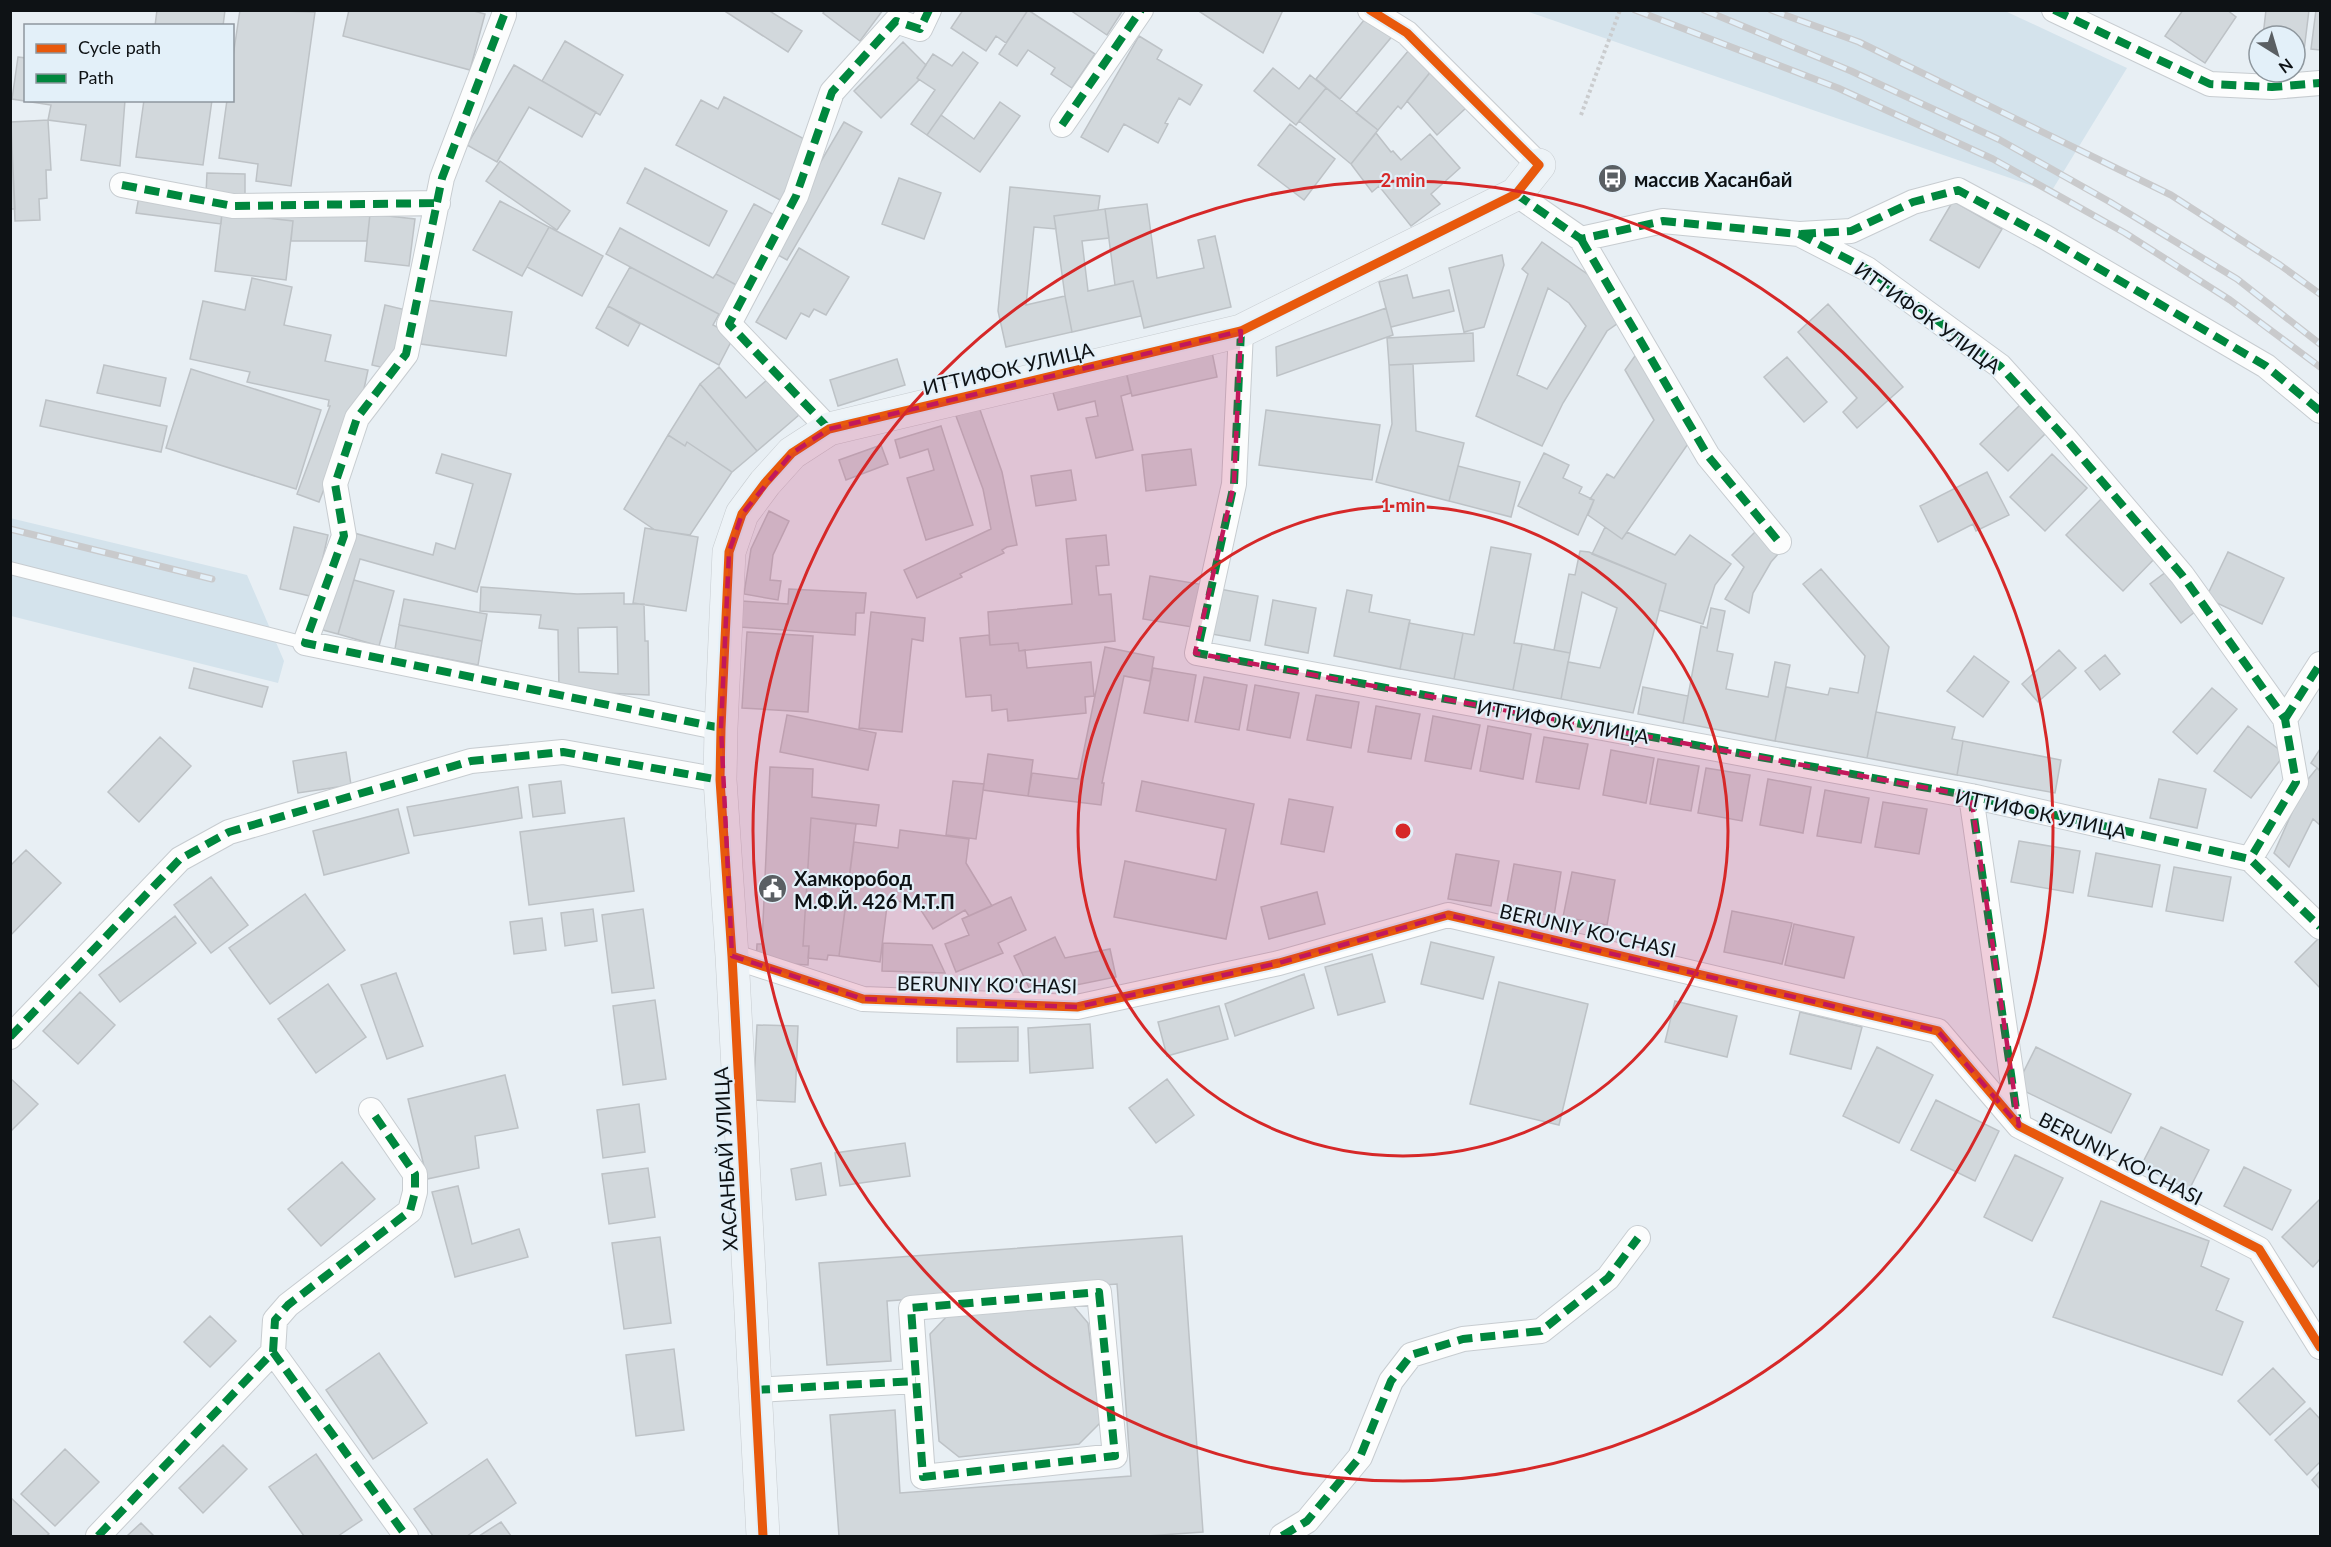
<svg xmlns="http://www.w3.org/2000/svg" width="2331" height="1547" viewBox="0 0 2331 1547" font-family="Lato,sans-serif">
  <rect width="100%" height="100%" fill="#e8eff4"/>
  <path fill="#d4e3ec" d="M1526,11H2005L2127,68L2051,192Z
    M10,518L247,575L284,661L278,683L11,616Z"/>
  <path fill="#d2d8dc" stroke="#bdc2c6" stroke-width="1.5" fill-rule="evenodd" d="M157,10H225L223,26H155Z
    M240,10L315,12L291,186L256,181L258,164L219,158L227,100H232V63Z
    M349,10H470L485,14L470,70L343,36Z
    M723,10H768L802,31L788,52Z
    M825,10H883L860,41L823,13Z
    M963,10H1028L1006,43L996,36L986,51L951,28Z
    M1028,10L1095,54L1072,88L1051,74L1055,68L1028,50L1017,66L999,54Z
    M1070,10H1123L1107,35Z
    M1197,10H1283L1263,53Z
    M2183,10H2227L2236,17L2205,63L2165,36Z
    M2266,10H2309L2303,59L2295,58V36H2263Z
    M2316,10H2320V50L2311,49Z
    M1369,14L1394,34L1340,99L1316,79Z
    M1139,36L1162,50L1157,59L1202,85L1190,105L1179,98L1165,123L1168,124L1158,143L1124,124L1108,152L1081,137Z
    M565,41L623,75L600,115L542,81Z
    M903,42L926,65L917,78L919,80L881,118L854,91Z
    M1409,50L1432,70L1401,109L1398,106L1378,130L1356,113Z
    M963,52L978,63L927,135L911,124L935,90L917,78L933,54L952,66Z
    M18,57L26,58V100H125L120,166L81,160L86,125L48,120L51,105L12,99Z
    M514,65L596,112L582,137L529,107L497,162L467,145Z
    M1273,68L1299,89L1310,75L1326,88L1296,125L1254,91Z
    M1432,70L1466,108L1437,135L1407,101Z
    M1326,88L1378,130L1351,164L1299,121Z
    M724,97L812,143L782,201L676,145L701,100L718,109Z
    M144,100H212L203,165L136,157Z
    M1000,102L1020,116L980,172L927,135L941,115L974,139Z
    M10,110L15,209H10Z
    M48,120L51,170H46L47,198L39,199L40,220L15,221L11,122Z
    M844,122L862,132L787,260L769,250Z
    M1290,124L1335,159L1304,200L1258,165Z
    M1376,133L1391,152L1393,151L1401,160L1430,134L1460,168L1431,194L1440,204L1411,226L1379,186L1372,192L1351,164Z
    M500,161L570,211L557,230L486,181Z
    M645,168L727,211L709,246L627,203Z
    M207,173L245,174V196L206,194Z
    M899,178L941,193L924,239L882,224Z
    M1010,187L1100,196L1098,210L1054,216L1056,229L1034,227L1026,305L1065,296L1072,332L1006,347L998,311Z
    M139,196L370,214L367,241H291L293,221L222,213L221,224L136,213Z
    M500,201L549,227L522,276L473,250Z
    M1953,201L2002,229L1979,268L1930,240Z
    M754,204L780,218L742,288L716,274Z
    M1147,204L1157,278L1204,268L1198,240L1215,236L1231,307L1144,328L1133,281L1115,285L1105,209Z
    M1105,209L1109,238L1082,241L1088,291L1133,281L1141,316L1072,332L1065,296L1054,216Z
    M222,213L293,221L286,280L215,271Z
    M370,214L415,219L409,266L365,261Z
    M549,227L603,256L582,296L527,267Z
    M620,228L713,278L716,274L742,288L726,318L606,254Z
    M1542,242L1590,276L1621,321L1607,331L1563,403L1542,446L1476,416L1528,274L1522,269ZM1548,288L1569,303L1586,326L1547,389L1517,375Z
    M799,248L849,277L826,315L814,309L809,317L801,313L786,339L756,322Z
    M1502,255L1504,265L1484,327L1464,332L1449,268Z
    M630,267L719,314L713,325L734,336L719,365L608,306Z
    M1407,275L1413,298L1449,290L1454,311L1391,327L1379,282Z
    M252,278L292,287L284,325L331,335L325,361L368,370L359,412L354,411L319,502L297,494L330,406H328L329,400L247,382L250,372L190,359L203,301L245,310Z
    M427,300L512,312L506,356L421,344Z
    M1828,304L1903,387L1857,428L1843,412L1857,398L1798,332Z
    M385,305L406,310L393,370L372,365Z
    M608,306L640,324L628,346L596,328Z
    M1386,308L1393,335L1277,376L1276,347Z
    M1473,333L1474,361L1389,365L1387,338Z
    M1211,347L1217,377L1132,396L1125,367Z
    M1637,353L1690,441L1622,539L1588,515L1594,500L1590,499L1607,474L1614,478L1654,420L1625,370Z
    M1787,357L1827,402L1804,422L1764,377Z
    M897,359L905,385L838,406L830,380Z
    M1413,364L1416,431L1464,443L1449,501L1376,482L1392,424L1389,365Z
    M104,365L166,378L160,406L97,393Z
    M719,367L746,398L768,379L799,415L757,451L700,384Z
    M191,369L321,410L296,489L166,448Z
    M1126,372L1131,393L1121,396L1133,450L1096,458L1086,418L1098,416L1095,401L1058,410L1052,389Z
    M700,384L757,451L732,472L687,442L685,446L668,435Z
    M46,400L167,426L161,452L40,426Z
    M2020,405L2047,432L2008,471L1980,444Z
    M979,407L1002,472L1017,545L1007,547L1002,550L1004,553L960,574L962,577L917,598L904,570L991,529L983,489L956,416Z
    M1266,410L1380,425L1372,480L1259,465Z
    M941,426L973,525L926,540L907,478L934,470L928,449L900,458L895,440Z
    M668,435L685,446L687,442L732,472L690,535L655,530L624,509Z
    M881,445L888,464L846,480L839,460Z
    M1191,449L1196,485L1146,491L1142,455Z
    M1544,453L1569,465L1563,478L1582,487L1579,493L1594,500L1578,535L1518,506Z
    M442,454L511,474L477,592L360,559L338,634L319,629L347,531L433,555L436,543L455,549L473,484L436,473Z
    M2052,454L2087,488L2045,531L2010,497Z
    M1458,466L1520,482L1511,517L1449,501Z
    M1071,470L1076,500L1036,506L1031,476Z
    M1987,472L2009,515L1976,531L1973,524L1938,542L1920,506Z
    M2103,497L2160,553L2123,591L2066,535Z
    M769,511L789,521L773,555L770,580L781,581L778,600L744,594L751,549Z
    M294,527L328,535L314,597L280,589Z
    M1605,527L1622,539L1627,532L1675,555L1690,535L1731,564L1715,585L1703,624L1659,610L1666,584L1592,554Z
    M645,528L698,537L686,611L633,603Z
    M1757,530L1779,553L1771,562L1753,593L1749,613L1725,599L1744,567L1732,555Z
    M1106,535L1109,565L1096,566L1099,595L1111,594L1115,641L1019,651L1018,643L990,645L988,612L1072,604L1066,539Z
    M1491,547L1531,554L1514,643L1522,644L1513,690L1454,679L1463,633L1474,635Z
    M1580,551L1589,552L1666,584L1633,713L1561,699L1568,662L1600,668L1617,608L1582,592L1570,653L1554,650L1569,574L1575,575Z
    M2228,552L2284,578L2262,624L2206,598Z
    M1821,569L1889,647L1867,758L1775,741L1786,687L1828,695L1830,688L1858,693L1865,656L1803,584Z
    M2170,569L2201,607L2181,623L2150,584Z
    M1150,576L1205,585L1198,628L1143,619Z
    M354,580L394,591L379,646L338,634Z
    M481,587L577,594L624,593V604H644L645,641H648L649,695L559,691L558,630L539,628L541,615L480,611ZM617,627L618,674L579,672L578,628Z
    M1214,588L1258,596L1250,641L1206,633Z
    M789,589L866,593L864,613H856L855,635L740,627L742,601L788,604Z
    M1347,590L1372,595L1369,612L1410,620L1400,669L1334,656Z
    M404,599L487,614L482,641L399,625Z
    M1273,600L1316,608L1308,653L1265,645Z
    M1711,608L1725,611L1717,651L1733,654L1726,689L1768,697L1775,662L1790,665L1775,741L1683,723L1701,626L1707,628Z
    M871,612L925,618L923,641L912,639L902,732L859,728Z
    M1409,623L1463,633L1454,679L1400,669Z
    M399,625L482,641L478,665L395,649Z
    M747,632L813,636L808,712L742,708Z
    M989,635L990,645L1018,643L1019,651L1025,650L1027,668L1091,662L1094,696L1085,697L1086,713L1008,721L1007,709L992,711L991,695L966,697L960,638Z
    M1522,644L1570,653L1561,699L1513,690Z
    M1105,647L1154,657L1150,681L1124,676L1102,783H1104L1101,805L1028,796L1032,773L1078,779Z
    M2059,650L2076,668L2038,702L2022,684Z
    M2105,655L2120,674L2100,690L2085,671Z
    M1974,656L2009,682L1983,717L1947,691Z
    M194,668L268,687L262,707L189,688Z
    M1153,668L1196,675L1188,721L1144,713Z
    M1204,677L1247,685L1239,730L1195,722Z
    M1255,685L1299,693L1290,738L1247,730Z
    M1643,687L1688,696L1683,723L1638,714Z
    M2212,688L2237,709L2197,754L2173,732Z
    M1316,695L1359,702L1351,748L1307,740Z
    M1376,706L1420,714L1411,759L1368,752Z
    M1876,712L1955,727L1952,739L1963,741L1957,775L1867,758Z
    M787,715L876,733L868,770L780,752Z
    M1433,716L1480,725L1471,769L1425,761Z
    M1488,726L1531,734L1523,779L1480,771Z
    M2248,726L2285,754L2251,798L2214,771Z
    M160,737L191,766L139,822L108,792Z
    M1544,737L1588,744L1579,789L1536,782Z
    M1963,741L2061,760L2055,793L1957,775Z
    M2320,749V770L2311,763Z
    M1611,750L1654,758L1646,803L1603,795Z
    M346,752L351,785L298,793L293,761Z
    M988,754L1033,760L1028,796L983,790Z
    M1658,759L1699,766L1691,811L1650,804Z
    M770,767L813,769L812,797L879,805L876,826L811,818L803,946H809L808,965L756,962L757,944H762Z
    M1706,768L1750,775L1742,821L1698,813Z
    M2317,768L2320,771V825L2313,819L2289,867L2274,853L2305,783Z
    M1768,779L1811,787L1803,833L1760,825Z
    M2159,779L2206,789L2197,828L2150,818Z
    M561,781L565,813L533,817L529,785Z
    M953,781L984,784L976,839L946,835Z
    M1142,781L1254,804L1226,939L1114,917L1125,861L1216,880L1226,829L1136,811Z
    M518,787L522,818L414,836L407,807Z
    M1825,790L1869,798L1861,843L1817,836Z
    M1289,799L1333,807L1324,852L1281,844Z
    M1883,802L1927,809L1919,854L1875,847Z
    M398,809L409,853L324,875L313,831Z
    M624,818L634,891L529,905L520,832Z
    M811,818L856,824L839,956L828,955L827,960L808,958L809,946H803Z
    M900,830L969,839L966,863L992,906L969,916L965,910L933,929L919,907L888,898L880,962L839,956L854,842L898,848Z
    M2019,841L2080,851L2073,893L2011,882Z
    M26,850L61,883L10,936V866Z
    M2096,853L2160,865L2152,907L2088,896Z
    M1456,854L1499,861L1491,906L1448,899Z
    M1514,864L1561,872L1554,916L1506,908Z
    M2174,867L2231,877L2223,921L2166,911Z
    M1572,872L1615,880L1607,925L1563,917Z
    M211,877L248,925L211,953L174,905Z
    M1317,892L1325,924L1269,939L1261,907Z
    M305,894L345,950L270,1004L229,948Z
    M1011,897L1026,930L998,943L1003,953L956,972L945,944L969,935L962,919Z
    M593,909L597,941L565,946L561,913Z
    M643,909L654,988L612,993L602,915Z
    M1732,911L1792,923L1782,964L1724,952Z
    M175,916L196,943L120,1002L99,975Z
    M542,918L546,950L514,954L510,922Z
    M1794,924L1854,937L1844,978L1785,965Z
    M1055,937L1065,958L1110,949L1116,977L1032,994L1014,956Z
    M2320,937V988L2295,962Z
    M1431,942L1494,957L1483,999L1421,984Z
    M883,943L932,945L945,973L882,971Z
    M1372,954L1385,1002L1338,1015L1325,967Z
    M396,973L423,1046L387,1059L361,985Z
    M1304,974L1314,1008L1235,1036L1225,1004Z
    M1499,982L1588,1004L1559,1125L1470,1104Z
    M328,984L366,1037L316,1073L278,1019Z
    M80,992L115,1025L78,1064L43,1031Z
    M655,1000L666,1079L623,1085L613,1006Z
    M1675,1001L1737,1016L1727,1057L1665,1042Z
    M1219,1006L1228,1039L1167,1056L1158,1022Z
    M1800,1012L1862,1027L1851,1069L1790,1054Z
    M1090,1024L1093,1068L1030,1073L1028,1028Z
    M757,1025L798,1026L795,1102L753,1100Z
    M1018,1027V1061L957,1062V1028Z
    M1877,1047L1933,1075L1899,1143L1843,1116Z
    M2036,1047L2131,1094L2111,1133L2016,1087Z
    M505,1075L518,1128L475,1136L479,1168L427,1179L408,1099Z
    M10,1078L38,1104L10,1132Z
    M1167,1079L1194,1115L1156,1143L1129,1108Z
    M1936,1100L1999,1131L1975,1181L1911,1150Z
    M639,1104L645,1152L603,1158L597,1110Z
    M2161,1127L2209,1150L2189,1190L2141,1166Z
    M905,1143L910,1176L840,1186L835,1153Z
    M2015,1155L2063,1178L2032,1241L1984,1217Z
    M342,1162L375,1199L321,1246L288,1209Z
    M821,1163L826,1195L796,1200L791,1169Z
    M2244,1167L2291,1190L2272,1230L2224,1206Z
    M648,1168L655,1217L609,1224L602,1174Z
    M458,1186L472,1244L519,1229L528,1257L455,1277L432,1192Z
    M2320,1199V1259L2313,1267L2282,1237Z
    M2101,1201L2209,1241L2201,1266L2229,1279L2216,1310L2243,1322L2222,1375L2053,1317Z
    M1182,1236L1203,1532L1147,1536H839L830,1415L895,1410L900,1493L1131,1476L1117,1284L887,1301L891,1361L827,1365L819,1263Z
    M660,1237L671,1323L624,1329L612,1243Z
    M1071,1303L1088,1323L1100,1423L1079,1444L959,1457L939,1441L930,1334L949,1314Z
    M210,1316L236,1341L210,1367L184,1342Z
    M674,1349L684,1430L636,1436L626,1355Z
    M379,1353L427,1423L373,1459L326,1390Z
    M2273,1368L2305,1402L2270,1435L2238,1401Z
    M2310,1408L2320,1419V1462L2307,1475L2275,1440Z
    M223,1445L247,1469L203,1513L179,1488Z
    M65,1449L99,1482L55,1526L21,1494Z
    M316,1454L362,1520L338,1536H304L269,1487Z
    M487,1459L516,1503L467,1536H433L414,1509Z
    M2320,1471V1489L2312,1480Z
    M10,1497L49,1534L46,1536H10Z
    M501,1522L511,1536H479Z
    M141,1523L154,1536H127Z"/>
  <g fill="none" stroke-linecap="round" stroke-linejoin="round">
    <defs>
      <path id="lane" d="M10,568L305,643"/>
      <path id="street" d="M1370,10L1407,33L1539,165
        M2054,10L2210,84L2272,87L2320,83
        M504,15L442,178L406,354L357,418L335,484L344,536L305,643L721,728
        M1062,125L1141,10
        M122,185L233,206L438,203
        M1516,194L1581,239L1663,221L1799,234L1867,269L2000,366L2065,438L2182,575L2285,719L2296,782L2250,859
        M1800,234L1851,231L1913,202L1958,190L2045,237L2266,366L2320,411
        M1581,239L1708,456L1779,542
        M1241,331L1234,484L1197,653L1971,796L2250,859L2320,927
        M829,429L729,324L796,196L832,92L896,21L920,29L929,10
        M2285,719L2320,664
        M1971,796L2019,1126
        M732,956L863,999L1077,1007L1279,963L1448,915L1938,1031L2019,1126L2259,1249L2320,1347
        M10,1037L180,859L229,832L471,761L563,752L720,780
        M1099,1292L1115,1456L923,1477L911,1308Z
        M273,1352L275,1320L288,1305L410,1211L415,1192V1174L371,1110
        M755,1390L916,1381
        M98,1536L273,1352L406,1536
        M1282,1536L1307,1521L1360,1457L1391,1381L1411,1355L1463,1339L1541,1331L1608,1278L1638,1238"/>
      <path id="secondary" d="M763,1536L732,956L720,780L721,728L729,552L742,514L765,483L792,453L829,429L1241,331L1516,194L1539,165"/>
    </defs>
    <use href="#lane" stroke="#c7ccd0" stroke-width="14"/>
    <use href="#street" stroke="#c7ccd0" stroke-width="26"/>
    <use href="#secondary" stroke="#c7ccd0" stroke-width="34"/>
    <path stroke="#caccce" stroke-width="4" stroke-dasharray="3 3" stroke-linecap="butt" d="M1581,115L1620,10"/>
    <use href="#lane" stroke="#fcfdfd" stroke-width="12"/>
    <use href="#street" stroke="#fcfdfd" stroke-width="24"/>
    <use href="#secondary" stroke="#edf3f7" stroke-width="33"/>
    <defs>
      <path id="rail" d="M1635,10L1838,88L1993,159L2125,233L2230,300L2320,367
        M1704,10L1851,71L2000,140L2110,202L2237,279L2320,344
        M1771,10L1859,42L2171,195L2280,265L2320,294
        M10,529L212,579"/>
    </defs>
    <use href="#rail" stroke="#c9cacc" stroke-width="7"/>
    <use href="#rail" stroke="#e3f0f9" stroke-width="4.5" stroke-dasharray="14" stroke-linecap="butt"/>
    <path stroke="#00873e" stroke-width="8" stroke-dasharray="15 8" stroke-linecap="butt" d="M2054,10L2210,84L2272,87L2320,83
      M504,15L442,178L406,354L357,418L335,484L344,536L305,643L721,728
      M1062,125L1141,10
      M122,185L233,206L438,203
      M1516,194L1581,239L1663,221L1799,234L1867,269L2000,366L2065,438L2182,575L2285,719L2296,782L2250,859
      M1801,234L1851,231L1913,202L1958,190L2045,237L2266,366L2320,411
      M1581,239L1708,456L1779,542
      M1241,331L1234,484L1197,653L1971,796L2250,859L2320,927
      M829,429L729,324L796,196L832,92L896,21L920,29L929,10
      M2285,719L2320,664
      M1971,796L2018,1123
      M10,1037L180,859L229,832L471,761L563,752L720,780
      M1099,1292L1115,1456L923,1477L911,1308Z
      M273,1352L275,1320L288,1305L410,1211L415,1192V1174L371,1110
      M755,1390L916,1381
      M98,1536L273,1352L406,1536
      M1282,1536L1307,1521L1360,1457L1391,1381L1411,1355L1463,1339L1541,1331L1608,1278L1638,1238"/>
    <defs>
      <path id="cycleway" d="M732,956L863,999L1077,1007L1279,963L1448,915L1938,1031L2019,1126L2259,1249L2320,1347
        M763,1536L732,956L720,780L721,728L729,552L742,514L765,483L792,453L829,429L1241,331L1516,194L1539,165L1407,33L1370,10"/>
    </defs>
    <use href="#cycleway" stroke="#e3f0f9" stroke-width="13"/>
    <use href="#cycleway" stroke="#e8590c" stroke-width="9"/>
  </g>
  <path fill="#c2185b" fill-opacity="0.2" stroke="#c2185b" stroke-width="4.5" stroke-dasharray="12 8" stroke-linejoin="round" d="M1241,331L1234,484L1195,653L1971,796L2019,1126L1938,1031L1448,915L1279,963L1077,1007L863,999L732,956L721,728L729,552L742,514L792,453L829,429Z"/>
  <g fill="none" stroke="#d62828" stroke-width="3">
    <circle cx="1403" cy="831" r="325"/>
    <circle cx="1403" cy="831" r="650"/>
  </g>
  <defs>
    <symbol id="bus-disc" viewBox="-11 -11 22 22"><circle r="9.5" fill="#5a5f63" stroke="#e3f0f9"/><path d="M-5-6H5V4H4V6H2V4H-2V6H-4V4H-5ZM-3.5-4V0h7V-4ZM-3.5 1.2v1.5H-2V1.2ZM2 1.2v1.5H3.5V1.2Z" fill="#fff"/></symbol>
    <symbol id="civic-disc" viewBox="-11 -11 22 22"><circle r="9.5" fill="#5a5f63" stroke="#e3f0f9"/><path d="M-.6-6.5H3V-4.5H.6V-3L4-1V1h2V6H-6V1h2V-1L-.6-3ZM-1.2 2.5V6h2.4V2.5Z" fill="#fff"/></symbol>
  </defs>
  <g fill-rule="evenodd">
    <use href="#bus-disc" x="1596" y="162" width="33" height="33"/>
    <use href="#civic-disc" x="756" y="872" width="33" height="33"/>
  </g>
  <g text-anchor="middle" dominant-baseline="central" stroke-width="4.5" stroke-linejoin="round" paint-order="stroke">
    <g font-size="20" font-weight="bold" fill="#0e1215" stroke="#e3f0f9" text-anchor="start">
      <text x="1634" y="179">массив Хасанбай</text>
      <text x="794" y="878">Хамкоробод<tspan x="794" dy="23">М.Ф.Й. 426 М.Т.П</tspan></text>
    </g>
    <g font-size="20" fill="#0e1215" stroke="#e3f0f9">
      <text transform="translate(1928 317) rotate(36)">ИТТИФОК УЛИЦА</text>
      <text transform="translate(1008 368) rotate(-13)">ИТТИФОК УЛИЦА</text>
      <text transform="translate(1563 721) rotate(10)">ИТТИФОК УЛИЦА</text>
      <text transform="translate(2041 813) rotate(12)">ИТТИФОК УЛИЦА</text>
      <text transform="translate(1588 930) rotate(13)">BERUNIY KO'CHASI</text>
      <text transform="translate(987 984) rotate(1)">BERUNIY KO'CHASI</text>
      <text transform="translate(2121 1158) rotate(27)">BERUNIY KO'CHASI</text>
      <text transform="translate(725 1159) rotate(-93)">ХАСАНБАЙ УЛИЦА</text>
    </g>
  </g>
  <circle cx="1403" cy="831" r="9" fill="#d62828" stroke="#e3f0f9" stroke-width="3"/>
  <g font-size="18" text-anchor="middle" font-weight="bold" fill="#d62828" stroke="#e3f0f9" stroke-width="4.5" stroke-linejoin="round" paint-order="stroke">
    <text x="1403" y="187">2 min</text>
    <text x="1403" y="512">1 min</text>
  </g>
  <rect width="2331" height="1547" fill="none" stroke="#0e1215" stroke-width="24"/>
  <rect x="24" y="24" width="210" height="78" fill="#e3f0f9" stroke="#8e979e" stroke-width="1.5"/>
  <rect x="36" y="44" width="30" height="9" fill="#e8590c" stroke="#8e979e" stroke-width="1.5"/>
  <text x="78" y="54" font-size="18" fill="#0e1215">Cycle path</text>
  <rect x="36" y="74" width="30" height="9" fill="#00873e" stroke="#8e979e" stroke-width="1.5"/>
  <text x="78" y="84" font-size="18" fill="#0e1215">Path</text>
  <g transform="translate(2277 54) rotate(143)"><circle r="28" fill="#e3f0f9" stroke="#8e979e" stroke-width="1.5"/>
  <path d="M0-4.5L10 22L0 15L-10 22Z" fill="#5a5f63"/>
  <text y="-9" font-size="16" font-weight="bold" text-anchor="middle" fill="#0e1215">N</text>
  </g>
</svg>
